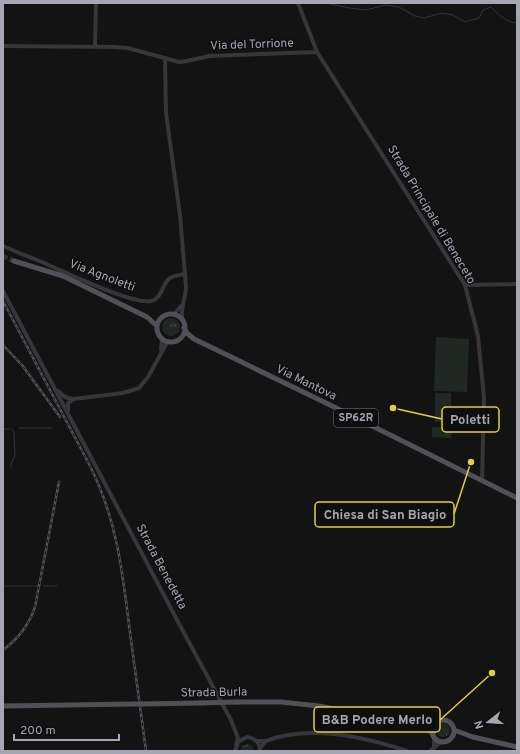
<svg xmlns="http://www.w3.org/2000/svg" width="520" height="754" viewBox="0 0 520 754" font-family="Overpass,sans-serif">
  <defs>
    <pattern id="grass-tufts" width="24" height="20" patternUnits="userSpaceOnUse"><rect width="24" height="20" fill="#212824"/><path d="M3 7l-1-3M5 7V3M7 7l1-3M15 17l-1-3M17 17v-4M19 17l1-3" fill="none" stroke="#3e4441"/></pattern>
  </defs>
  <rect width="100%" height="100%" fill="#131314"/>
  <path fill="url(#grass-tufts)" d="M162 327a9 9 0 1 1 18 0a9 9 0 1 1-18 0Z
    M436 730a7 7 0 1 1 14 0a7 7 0 1 1-14 0Z
    M247,744L252,746L254,751H240L242,746Z"/>
  <path fill="#212824" d="M436,337L469,339L467,392L434,391Z
    M435,393H451V422H435Z
    M432,427L452,428L451,438L432,437Z"/>
  <g fill="none" stroke-linecap="round" stroke-linejoin="round">
    <path stroke="#2f343d" stroke-width="1" d="M325,3L350,8L366,10L385,5L399,7L415,16L424,18L442,13L453,15L465,22L479,18L483,10L491,7C499,15 506,22 517,23
      M19,428H52
      M3,429H10
      M11,467V463L15,456L14,432L12,429
      M3,586H39
      M44,586H57"/>
    <path stroke="#303034" stroke-width="5" stroke-dasharray="5 2.5" stroke-linecap="butt" d="M3,256L14,261"/>
    <path stroke="#36363b" stroke-width="4" d="M298,3L317,52L465,285L478,336L484,398L482,481
      M3,46L114,47L128,48L179,62L187,61L209,56L317,52
      M95,46L96,3
      M165,59L166,113L180,215L186,287C186,299 179,309 183,321
      M3,246C16,252 29,257 42,262C63,271 132,305 151,301C163,298 162,283 170,278C175,275 180,275 185,274
      M465,285L517,284
      M3,291L184,633L231,720L238,738L236,745
      M174,314L181,306
      M161,350L162,338
      M58,391L65,397L72,399
      M68,411V403L74,399L123,393L139,388L148,377L168,341
      M256,741H266L260,748
      M266,741C309,724 365,737 407,751
      M434,747V736
      M235,751L238,742L247,737C255,738 260,743 260,751
      M430,751L442,741"/>
    <path stroke="#515057" stroke-width="5" d="M14,261L63,276L147,317L157,326
      M157 328a14 14 0 1 1 28 0a14 14 0 1 1-28 0Z
      M184,328L187,333L194,339L328,404L517,498
      M237,702H281L319,706L423,726L433,733
      M142,704L200,703
      M3,706L134,704
      M432 731a11 11 0 1 1 22 0a11 11 0 1 1-22 0Z
      M454,730L473,737L517,747"/>
    <defs>
      <path id="rail" d="M3,301L89,464C116,517 122,567 129,625C135,667 140,709 146,751
        M3,345L22,365L60,417
        M3,650C18,639 29,625 35,607L59,482"/>
    </defs>
    <use href="#rail" stroke="#505057" stroke-width="2.5"/>
    <use href="#rail" stroke="#0e0e0f" stroke-width="1" stroke-dasharray="3" stroke-linecap="butt"/>
    <path stroke="#515057" stroke-width="5" d="M200,703L237,702
      M134,704H142"/>
  </g>
  <g text-anchor="middle" dominant-baseline="central" stroke-width="3" stroke-linejoin="round" paint-order="stroke">
    <rect fill="#0e0e0f" stroke="#787882" stroke-width="1" x="334" y="409" width="44" height="18" rx="3"/>
    <g font-size="11" font-weight="bold" fill="#a6a6b3">
      <text x="356" y="418">SP62R</text>
    </g>
    <g font-size="12" fill="#a6a6b3" stroke="#0e0e0f">
      <text transform="translate(252 45) rotate(-2)">Via del Torrione</text>
      <text transform="translate(431 215) rotate(59)">Strada Principale di Beneceto</text>
      <text transform="translate(102 276) rotate(21)">Via Agnoletti</text>
      <text transform="translate(306 383) rotate(26)">Via Mantova</text>
      <text transform="translate(161 567) rotate(62)">Strada Benedetta</text>
      <text transform="translate(214 693) rotate(-1)">Strada Burla</text>
    </g>
  </g>
  <path fill="none" stroke="#ded140" stroke-width="1.5" d="M393 408L442 419M471 462L454 514M492 673L440 720"/>
  <g fill="#ded140" stroke="#0e0e0f" stroke-width="1.5">
    <circle cx="393" cy="408" r="4"/>
    <circle cx="471" cy="462" r="4"/>
    <circle cx="492" cy="673" r="4"/>
  </g>
  <g fill="#0e0e0f" stroke="#ded140" stroke-width="1.5">
    <rect x="442" y="407" width="57" height="25" rx="4"/>
    <rect x="315" y="502" width="139" height="25" rx="4"/>
    <rect x="314" y="707" width="126" height="25" rx="4"/>
  </g>
  <g font-size="13" text-anchor="middle" font-weight="bold" fill="#a6a6b3">
    <text x="470" y="424">Poletti</text>
    <text x="385" y="519">Chiesa di San Biagio</text>
    <text x="377" y="724">B&amp;B Podere Merlo</text>
  </g>
  <rect width="520" height="754" fill="none" stroke="#a6a6b3" stroke-width="8"/>
  <g transform="translate(488 722) rotate(253)" stroke="#0e0e0f" stroke-width="3" paint-order="stroke">
  <path d="M0-3L7 15L0 10L-7 15Z" fill="#a6a6b3"/>
  <text y="-6" font-size="11" font-weight="bold" text-anchor="middle" fill="#a6a6b3">N</text>
  </g>
  <path d="M14 734v6h105v-6" fill="none" stroke="#a6a6b3" stroke-width="2"/>
  <text x="20" y="734" font-size="12" fill="#a6a6b3" stroke="#0e0e0f" stroke-width="3" paint-order="stroke">200 m</text>
</svg>
